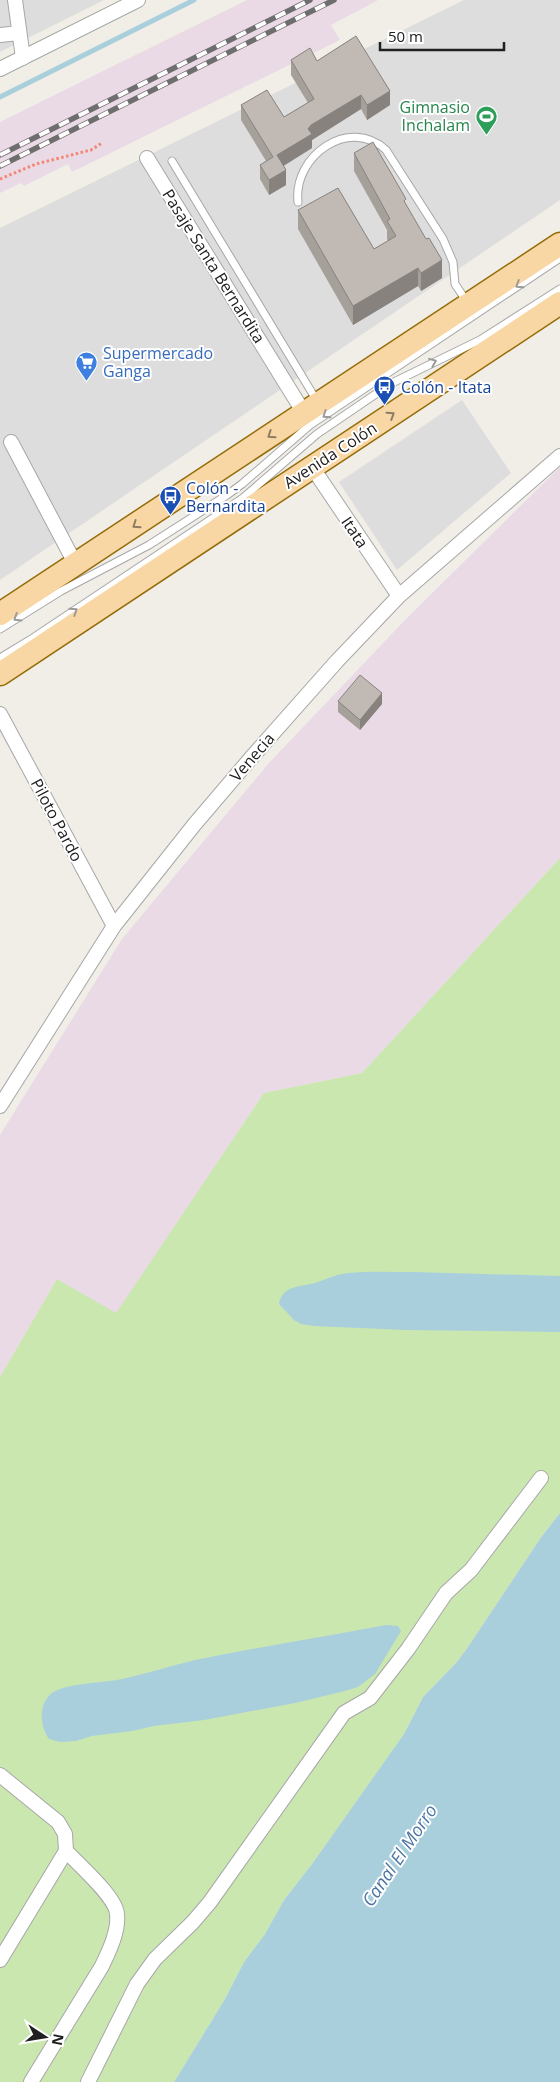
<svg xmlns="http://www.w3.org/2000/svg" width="560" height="2082" viewBox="0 0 560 2082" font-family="'Open Sans',sans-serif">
  <rect width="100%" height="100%" fill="#f0eee7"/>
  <path fill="#dedddd" d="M0,0H104L0,52Z
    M464,0H560V200L0,580V228Z
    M462,400L511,473L397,570L339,482Z"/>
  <path fill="#e9dae6" d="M247,0H378L331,25L340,40L72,172L68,164L24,186L21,183L0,193V122Z
    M560,467V858L362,1073L264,1093L116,1314L57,1279L0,1377V1135L122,939L269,763L407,618Z"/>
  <path fill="#cae7b0" d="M560,858V1513L542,1536L468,1647L456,1663L423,1697L404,1734L383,1764L312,1864L284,1900L265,1934L244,1962L225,1999L174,2082H0V1377L57,1279L116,1313L264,1093L362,1073Z"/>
  <path fill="#aacfdc" d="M413,1272L560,1276V1332L406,1330L313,1326L301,1324L294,1320L279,1304C282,1287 296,1287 311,1284C323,1281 335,1274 348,1273C369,1271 392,1272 413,1272Z
    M560,1513V2082H174L225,1999L244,1962L265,1934L284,1900L312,1864L404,1734L423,1697L456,1663L468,1647L542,1536Z
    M386,1625L398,1626L401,1631L375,1674L358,1687L345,1691L295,1703L204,1720L154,1726L132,1731L92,1736L76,1741L60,1742L49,1739C41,1728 38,1709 48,1697C58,1683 101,1683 117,1680C143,1675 169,1666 195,1660C258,1647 323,1637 386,1625Z"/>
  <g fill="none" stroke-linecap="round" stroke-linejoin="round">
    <path stroke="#aacfdc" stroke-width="5" d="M0,97L194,0"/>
    <defs>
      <path id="service" d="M172,161L317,401
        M298,202C293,156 349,116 386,150L443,239L453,262L455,284L467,302
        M0,629L61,591L149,545L227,495L242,484L310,425L560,258
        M0,658L33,638L243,498L317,434L392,383L480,340L560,289"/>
      <path id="minor" d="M15,0L23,58
        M0,35L19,33
        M0,69L138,0
        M147,158L304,413
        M11,442L76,565
        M312,467L399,596
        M0,714L114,926
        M0,1106L114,926L194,825L251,758L337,661L399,596L560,456
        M0,1775L58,1822L65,1834L66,1851C79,1865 116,1897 117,1914C119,1931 109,1951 102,1966L31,2082
        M0,1960L66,1851
        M88,2082L137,1984L155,1959L193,1922L210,1902L344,1713L370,1698L408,1649L446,1593L471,1570L541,1478"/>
      <path id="primary" d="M0,614L560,244
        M0,674L560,303"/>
    </defs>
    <use href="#service" stroke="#a7a7a7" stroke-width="9"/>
    <use href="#minor" stroke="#a7a7a7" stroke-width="16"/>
    <use href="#primary" stroke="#956b07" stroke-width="25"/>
    <path stroke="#f38675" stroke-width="3" stroke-dasharray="2.5 2.5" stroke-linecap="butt" d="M0,179L36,164L91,150L102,143"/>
    <use href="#service" stroke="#fff" stroke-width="7"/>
    <use href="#minor" stroke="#fff" stroke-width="14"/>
    <use href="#primary" stroke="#f8d7a5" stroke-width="22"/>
    <defs>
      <path id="rail" d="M0,155L310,0
        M0,166L334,0"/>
    </defs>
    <use href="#rail" stroke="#6e6e6e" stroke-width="5.5"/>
    <use href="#rail" stroke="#fff" stroke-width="4" stroke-dasharray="11" stroke-linecap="butt"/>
  </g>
  <path fill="#a6a09b" d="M291,60L317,61L390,105L367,120L361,109L312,140V148L283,166L286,185L269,195L260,179V165L266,161L241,120V105L284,117L308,103L291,75Z
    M354,153L406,205L442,278L421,291L418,286L353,325L298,229V210L374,249L388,241L387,239V230L354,171Z
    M338,701L382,704L360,730L338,712Z"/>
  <path fill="#87827e" d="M390,91V105L367,120V105Z
    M361,95V109L312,140V148L277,170V155L308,129L311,125Z
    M286,170V185L269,195V180Z
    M442,260V278L421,291V273Z
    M418,268V286L353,325V306Z
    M382,693V704L360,730V720Z"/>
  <path fill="#c1bab4" stroke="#87827e" d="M356,36L390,91L367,105L361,95L311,125L308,129L312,134L277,155L286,170L269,180L260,165L273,157L241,105L267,90L284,117L314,99L291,60L310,48L317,61Z
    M373,142L406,199L404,201L426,239L429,238L442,260L421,273L418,268L353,306L298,210L338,188L374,249L396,236L387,221L390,219L354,153Z
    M360,675L382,693L360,720L338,701Z"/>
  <defs><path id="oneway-chevron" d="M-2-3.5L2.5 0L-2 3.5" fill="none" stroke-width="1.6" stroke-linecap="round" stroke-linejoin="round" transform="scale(1.25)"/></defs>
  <g stroke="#9b9b9b">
    <use href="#oneway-chevron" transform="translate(519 285) rotate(147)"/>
    <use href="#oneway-chevron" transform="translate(433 362) rotate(-22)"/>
    <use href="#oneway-chevron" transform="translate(326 415) rotate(146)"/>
    <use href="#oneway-chevron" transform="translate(74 611) rotate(-34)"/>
    <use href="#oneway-chevron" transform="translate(17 618) rotate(148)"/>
  </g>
  <g stroke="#8c7c62">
    <use href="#oneway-chevron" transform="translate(391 415) rotate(-33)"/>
    <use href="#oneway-chevron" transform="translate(271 435) rotate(146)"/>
    <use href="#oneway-chevron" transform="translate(136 525) rotate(146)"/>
  </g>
  <defs>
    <symbol id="stadium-pin" viewBox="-11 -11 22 30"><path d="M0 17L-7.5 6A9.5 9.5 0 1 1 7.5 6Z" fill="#2e9e5b" stroke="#fff"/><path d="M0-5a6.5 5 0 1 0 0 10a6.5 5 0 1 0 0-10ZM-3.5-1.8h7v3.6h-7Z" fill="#fff"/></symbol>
    <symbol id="supermarket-pin" viewBox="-11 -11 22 30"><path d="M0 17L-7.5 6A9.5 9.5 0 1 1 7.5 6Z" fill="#3f7fe0" stroke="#fff"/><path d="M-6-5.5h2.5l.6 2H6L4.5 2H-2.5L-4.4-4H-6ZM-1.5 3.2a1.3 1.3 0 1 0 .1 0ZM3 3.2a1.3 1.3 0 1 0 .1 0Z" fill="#fff"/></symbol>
    <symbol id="bus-pin" viewBox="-11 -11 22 30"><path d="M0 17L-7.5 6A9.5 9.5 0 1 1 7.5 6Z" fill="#1a4fb4" stroke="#fff"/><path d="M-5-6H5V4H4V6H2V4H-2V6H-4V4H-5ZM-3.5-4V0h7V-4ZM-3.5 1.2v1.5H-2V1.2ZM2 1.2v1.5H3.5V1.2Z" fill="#fff"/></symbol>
  </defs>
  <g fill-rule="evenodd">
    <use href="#stadium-pin" x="474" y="104" width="25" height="34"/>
    <use href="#supermarket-pin" x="74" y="350" width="25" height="34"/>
    <use href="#bus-pin" x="372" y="374" width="25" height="34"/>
    <use href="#bus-pin" x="158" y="484" width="25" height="34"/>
  </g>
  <g text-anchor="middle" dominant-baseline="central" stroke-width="4" stroke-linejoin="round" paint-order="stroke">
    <g font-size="16" fill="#27864d" stroke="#fff" text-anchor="end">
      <text x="470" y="107">Gimnasio<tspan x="470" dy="18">Inchalam</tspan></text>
    </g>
    <g font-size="16" fill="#202020" stroke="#fff">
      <text transform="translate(214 266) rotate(58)">Pasaje Santa Bernardita</text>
      <text transform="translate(330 455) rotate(-33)">Avenida Colón</text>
      <text transform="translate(355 532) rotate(56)">Itata</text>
      <text transform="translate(252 757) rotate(-49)">Venecia</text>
      <text transform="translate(57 820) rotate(62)">Piloto Pardo</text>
    </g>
    <g font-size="16" fill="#366cbe" stroke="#fff" text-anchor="start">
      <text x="103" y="353">Supermercado<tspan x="103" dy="18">Ganga</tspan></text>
    </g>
    <g font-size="16" fill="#164399" stroke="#fff" text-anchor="start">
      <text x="401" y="387">Colón - Itata</text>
      <text x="186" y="488">Colón -<tspan x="186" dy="18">Bernardita</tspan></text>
    </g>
    <g font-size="18" font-style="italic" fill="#4d76a4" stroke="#fff">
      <text transform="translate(399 1855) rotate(-56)">Canal El Morro</text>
    </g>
  </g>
  <g transform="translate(45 2037) rotate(102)" stroke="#ffffff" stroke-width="4" paint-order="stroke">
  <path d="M0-4L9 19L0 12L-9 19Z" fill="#202020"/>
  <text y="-8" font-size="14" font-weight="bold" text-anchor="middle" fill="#202020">N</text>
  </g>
  <path d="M380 42v8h124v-8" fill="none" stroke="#202020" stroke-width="2.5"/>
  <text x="388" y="42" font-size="15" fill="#202020" stroke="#ffffff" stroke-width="4" paint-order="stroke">50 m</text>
</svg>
